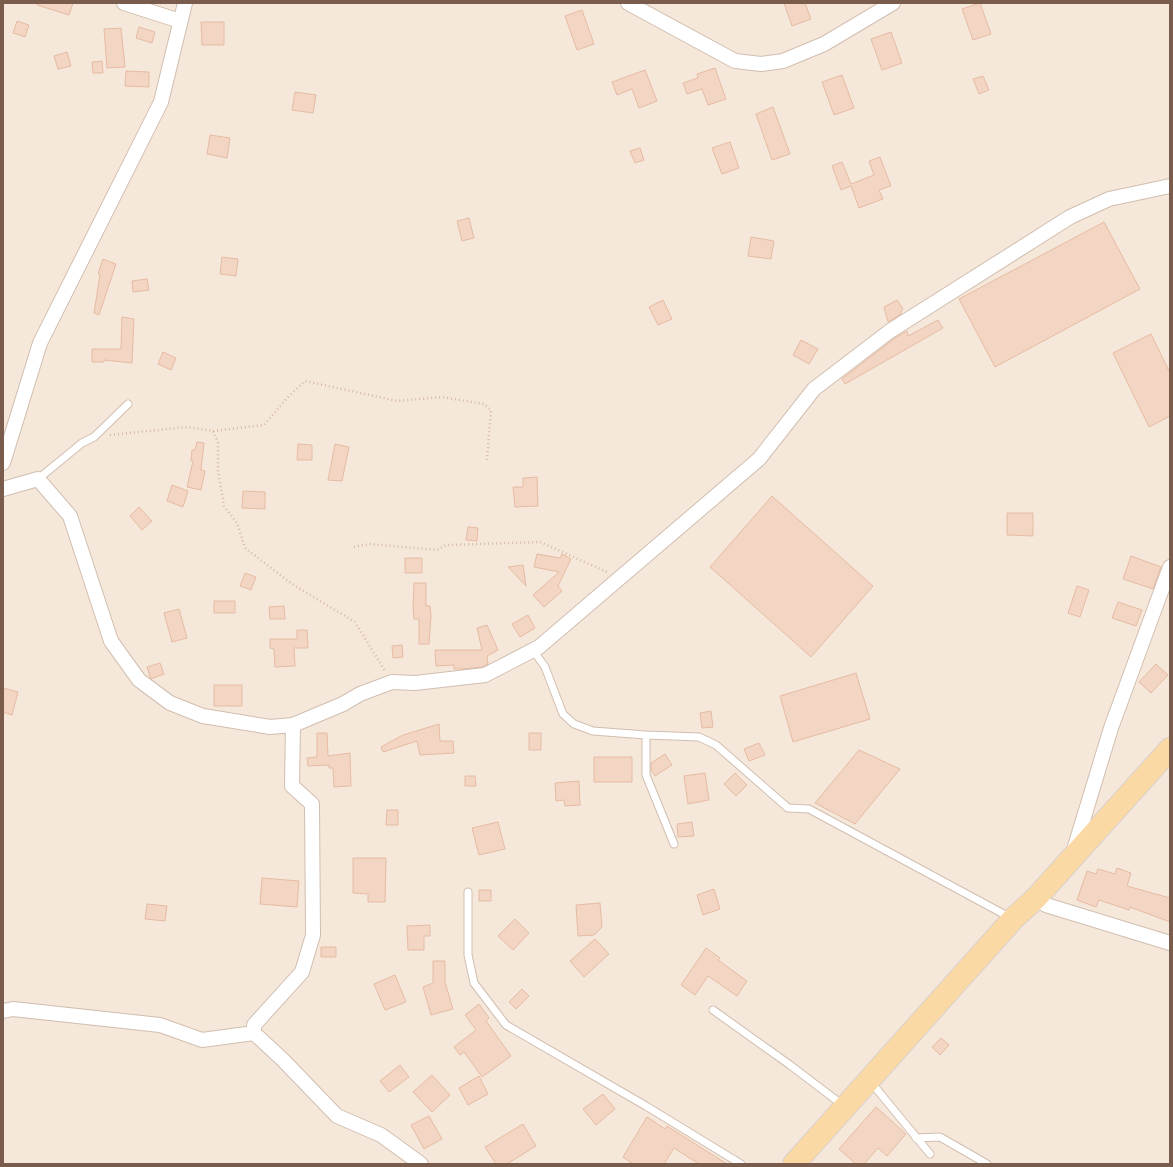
<svg xmlns="http://www.w3.org/2000/svg" width="1173" height="1167" viewBox="0 0 1173 1167" font-family="'IBM Plex Sans',sans-serif">
  <rect width="100%" height="100%" fill="#fdf6ec"/>
  <path fill="#f5e8da" d="M3,3H1170V1164H3Z"/>
  <path fill="#f3d5c3" stroke="#e6bba3" d="M38,3H73L69,15L37,5Z
    M784,3H805L811,19L792,26Z
    M980,3L991,34L973,40L962,9Z
    M582,10L594,44L577,50L565,16Z
    M17,21L29,25L25,37L13,33Z
    M201,22H224V45H202Z
    M139,27L155,32L152,43L136,38Z
    M121,28L125,67L107,68L104,29Z
    M891,32L902,63L882,70L871,39Z
    M67,52L71,66L58,69L54,56Z
    M102,61L103,73H93L92,62Z
    M715,68L726,99L708,105L702,89L687,94L683,83L698,78L697,74Z
    M645,70L657,101L639,108L632,89L617,95L612,82Z
    M126,71L149,72V87L125,86Z
    M842,75L854,108L834,115L822,82Z
    M983,76L989,90L979,94L973,79Z
    M295,92L316,95L313,113L292,110Z
    M773,107L790,154L772,160L756,114Z
    M210,135L230,138L227,158L207,154Z
    M730,142L739,168L722,174L712,148Z
    M640,148L644,160L635,163L630,151Z
    M880,157L891,186L879,190L883,199L859,208L851,186L841,190L832,166L842,162L851,184L874,175L869,161Z
    M469,218L474,238L462,241L457,221Z
    M1104,222L1140,289L995,367L959,299Z
    M751,237L774,241L771,259L748,256Z
    M222,257L238,259L236,276L220,274Z
    M103,259L116,264L99,315L94,313L100,275L98,274Z
    M147,279L149,290L133,292L132,281Z
    M663,300L672,319L658,325L649,307Z
    M897,300L903,309L901,311V314L888,322L884,307Z
    M122,317L134,319L132,363L104,360V362H92V349H121Z
    M938,320L943,328L845,384L842,379L895,338L907,331L908,336Z
    M1151,334L1170,373V416L1149,427L1113,353Z
    M801,340L818,349L809,364L793,355Z
    M163,352L176,358L171,370L158,364Z
    M197,442L204,443L201,470L205,471L201,490L187,487L193,461H191L192,450H195Z
    M298,444L312,445V460H297Z
    M335,444L349,447L342,481L328,480Z
    M537,477L538,506L515,507L513,487H523V478Z
    M172,485L188,491L183,507L167,501Z
    M243,491L265,492V509L242,508Z
    M772,496L873,586L811,657L710,567Z
    M139,507L152,521L142,530L130,516Z
    M1007,513H1033V536L1007,535Z
    M468,527L478,528L477,541L466,540Z
    M537,554L560,558L562,554L571,559L558,586L562,591L544,607L533,595L559,572L534,567Z
    M1131,556L1161,567L1153,589L1123,579Z
    M405,558H422V573H405Z
    M523,565L526,586L508,567Z
    M245,573L256,577L251,590L240,586Z
    M414,583H426V606H430L431,616L429,644H419V619H414L413,607Z
    M1077,586L1089,590L1080,617L1068,613Z
    M214,601H235V613H214Z
    M1118,602L1142,610L1136,626L1112,618Z
    M284,606L285,619H270L269,607Z
    M179,609L187,638L172,642L164,613Z
    M528,615L535,628L520,637L512,624Z
    M487,625L498,650L487,656L488,664L482,667L463,669H454V665L436,666L435,650H482L477,628Z
    M297,630H307L308,648H294L295,666L275,667L274,649L270,648V639H297Z
    M402,645L403,657L393,658L392,646Z
    M160,663L164,674L151,679L147,667Z
    M1156,664L1168,675L1151,693L1139,682Z
    M856,673L870,719L793,742L780,696Z
    M214,685H242V706H214Z
    M3,688L18,692L12,715L3,712Z
    M711,711L713,727L702,728L700,713Z
    M439,724L440,741H453L454,753L420,755L417,741L383,752L381,747L403,735Z
    M317,733H327L328,756L350,753L351,786L334,787L333,768H329V765L308,766L307,758L317,757Z
    M529,733H541V750H529Z
    M759,743L765,755L749,761L744,749Z
    M859,750L900,769L855,824L815,803Z
    M665,754L672,765L655,776L651,770V763Z
    M594,757H632V782H594Z
    M705,773L709,800L688,804L684,776Z
    M735,773L747,785L736,796L724,784Z
    M465,776H475L476,786H465Z
    M579,781L580,805L565,806L564,800L556,801L555,783Z
    M387,810H398V825H386Z
    M498,822L505,849L479,855L472,828Z
    M692,822L694,836L678,837L677,824Z
    M353,858H386L385,902H368V894L353,893Z
    M1117,868L1131,873L1127,886L1170,898V922L1130,907L1129,910L1099,900L1096,907L1077,900L1087,871L1096,874L1098,869L1115,874Z
    M262,878L299,881L297,907L260,904Z
    M714,889L720,909L703,915L697,895Z
    M479,890H491V901H479Z
    M600,903L602,927L594,935L578,936L576,905Z
    M147,904L167,906L165,921L145,919Z
    M515,919L529,933L513,950L498,936Z
    M430,925V936H424V950H408L407,926Z
    M595,939L609,954L584,977L570,961Z
    M321,947H336V957H321Z
    M706,948L720,958L718,960L747,981L737,996L708,976L695,995L681,985Z
    M433,961H445V982L453,1009L431,1015L423,987L433,983Z
    M395,975L406,1002L385,1010L374,984Z
    M522,989L529,996L516,1009L509,1002Z
    M479,1004L489,1018L486,1021L511,1056L482,1077L464,1052L460,1055L454,1047L476,1030L465,1015Z
    M941,1038L949,1045L940,1055L932,1047Z
    M400,1065L409,1077L389,1092L380,1081Z
    M432,1075L450,1095L432,1112L413,1092Z
    M479,1076L488,1094L468,1105L459,1088Z
    M603,1094L615,1109L596,1125L583,1109Z
    M876,1107L906,1134L887,1156L878,1148L864,1164H856L839,1149Z
    M429,1116L442,1139L424,1149L411,1125Z
    M647,1117L665,1129L667,1126L727,1164H699L674,1148L664,1164H633L623,1157Z
    M523,1124L536,1146L507,1164H496L485,1147Z"/>
  <g fill="none" stroke-linecap="round" stroke-linejoin="round">
    <defs>
      <path id="lane" d="M38,479L82,443L94,437L128,404
        M533,650L545,667L563,714L574,724L593,731L646,735V775L674,844
        M646,735L699,737L716,745L788,808L809,809L1011,918
        M468,892V955L474,983L506,1025L646,1106L741,1164
        M713,1010L790,1065L844,1106
        M870,1081L930,1154
        M916,1138L940,1137L987,1164"/>
      <path id="street" d="M124,3L180,21
        M628,3L735,61L761,64L783,61L824,44L893,3
        M3,463L40,343L161,102L185,3
        M3,489L38,479L70,516L111,641L139,680L170,703L203,716L270,727L293,725L343,704L360,694L392,682L415,683L485,675L539,647L759,459L814,389L890,331L1070,217L1109,199L1170,186
        M1073,853L1111,728L1170,567
        M1036,898L1046,905L1170,943
        M3,1011L13,1009L160,1025L202,1040L254,1033V1025L302,972L313,935L312,804L292,786L293,725
        M254,1033L283,1060L337,1116L381,1135L421,1164"/>
      <path id="primary" d="M794,1164L1013,919L1036,898L1170,749"/>
    </defs>
    <use href="#lane" stroke="#d1beb0" stroke-width="9"/>
    <use href="#street" stroke="#d1beb0" stroke-width="16"/>
    <use href="#primary" stroke="#dad1cd" stroke-width="24"/>
    <path stroke="#d9b8a5" stroke-width="2.5" stroke-dasharray="1 3" stroke-linecap="butt" d="M213,431L264,425L288,397L305,381L397,401L442,397L484,404L491,410L487,460
      M110,435L187,427L213,431L218,442V471L224,506L237,523L245,548L292,584L355,622L385,671
      M354,547L370,544L437,550L446,545L540,542L607,572"/>
    <use href="#lane" stroke="#fff" stroke-width="7"/>
    <use href="#street" stroke="#fff" stroke-width="14"/>
    <use href="#primary" stroke="#fbd9a5" stroke-width="22"/>
  </g>
  <rect width="1173" height="1167" fill="none" stroke="#7a5c4d" stroke-width="8"/>
</svg>
